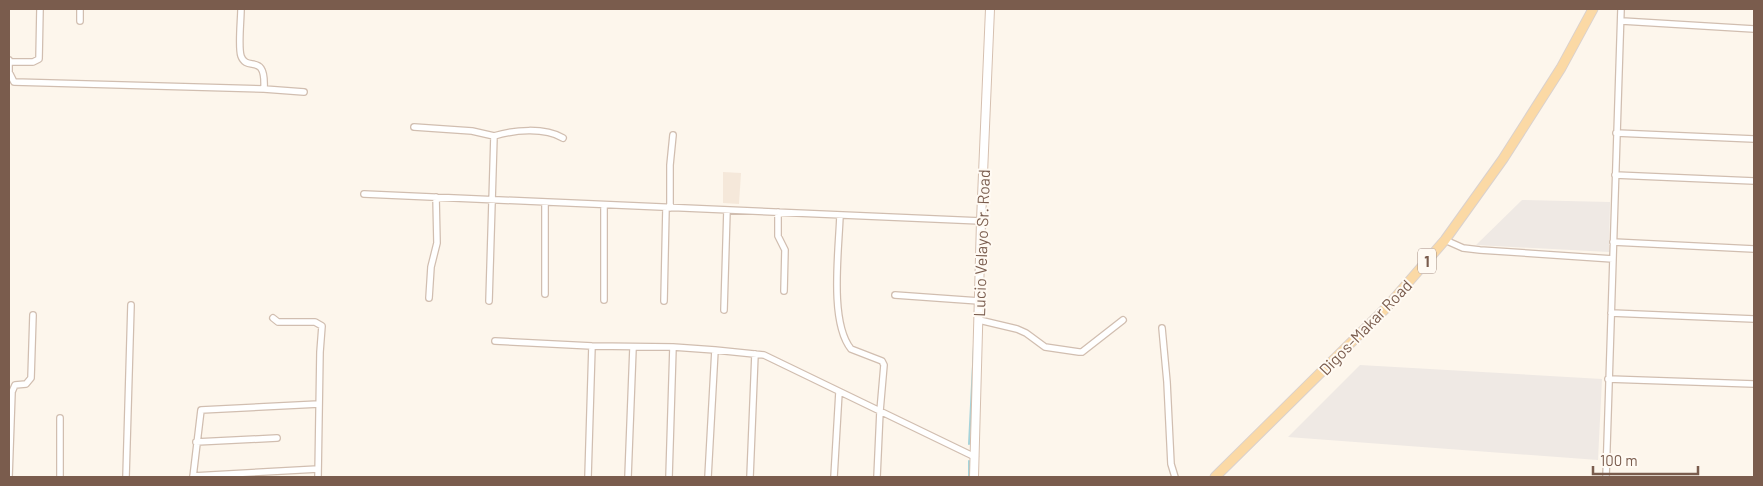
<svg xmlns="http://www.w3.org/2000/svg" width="1763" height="486" viewBox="0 0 1763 486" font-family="Barlow,sans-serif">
  <rect width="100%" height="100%" fill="#fdf6ec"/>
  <path fill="#f5e8da" d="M723,172L741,173L739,204L723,203Z"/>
  <path fill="#efe9e4" d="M1522,200L1610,202L1609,252L1476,245Z
    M1360,365L1602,379L1598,460L1288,437Z"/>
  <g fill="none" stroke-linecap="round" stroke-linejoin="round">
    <path stroke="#a5d3da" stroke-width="2" d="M969,444L974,345
      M969,477V461"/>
    <defs>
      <path id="minor" d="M241,9C241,20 238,47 241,56C247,73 266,51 264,89L304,92
        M80,21V9
        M1622,21L1754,29
        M9,60V62H33L39,59L40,9
        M9,62V72L14,82L264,89
        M414,127L472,131L494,136L489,301
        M1616,133L1754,139
        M494,136C514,130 544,127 563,138
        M1615,175L1754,181
        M364,194L981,221
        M545,203V294
        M670,208V165L673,135
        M778,212V236L785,250L784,291
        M840,215C839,249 829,322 851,349L882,361L884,365L880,411L877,477
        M1445,240L1463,248L1480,250L1613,259
        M1613,242L1754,249
        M895,295L979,301
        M429,298L431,267L437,243L436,197
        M604,300V205
        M664,301L666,208
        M724,310L727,210
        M1611,313L1754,319
        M273,318L278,322H315L322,326L320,352L318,477
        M979,320L1017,329L1026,333L1045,347L1079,352H1082L1123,320
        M1162,328L1167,382L1171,464L1175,477
        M495,341L592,346L673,347L715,350L764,355L975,457
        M1608,379L1754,384
        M196,442L277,438
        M193,476L318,469
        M9,477L12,392L15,385L26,384L31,378L33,315
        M60,477V418
        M126,477L131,305
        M193,477L201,410L319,404
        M588,477L592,346
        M628,477L633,348
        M669,477L673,347
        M708,477L715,350
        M750,477L755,354
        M834,477L839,392
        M1606,477L1621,9"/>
      <path id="secondary" d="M974,477L981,221L990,9"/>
      <path id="primary" d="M1215,477L1386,308L1445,240L1503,159L1561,68L1593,9"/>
    </defs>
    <use href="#minor" stroke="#d1beb0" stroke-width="8"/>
    <use href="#secondary" stroke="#d6c0b0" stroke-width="10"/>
    <use href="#primary" stroke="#dad1cd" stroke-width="11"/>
    <use href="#minor" stroke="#fff" stroke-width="5.5"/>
    <use href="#secondary" stroke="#fff" stroke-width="8"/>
    <use href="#primary" stroke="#fbd9a5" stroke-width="9"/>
  </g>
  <g text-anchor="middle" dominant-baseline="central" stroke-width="4" stroke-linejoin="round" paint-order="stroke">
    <rect fill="#fffaf3" stroke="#a28b7f" stroke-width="1" x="1418" y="248.5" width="18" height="25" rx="4"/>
    <g font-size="15" font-weight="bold" fill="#7a5c4d">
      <text x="1427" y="261">1</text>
    </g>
    <g font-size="16" fill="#7a5c4d" stroke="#fffaf3">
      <text transform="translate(981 243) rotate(-88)">Lucio Velayo Sr. Road</text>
      <text transform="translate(1365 327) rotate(-46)">Digos-Makar Road</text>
    </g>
  </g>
  <rect width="1763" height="486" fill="none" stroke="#7a5c4d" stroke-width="20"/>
  <path d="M1593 466v8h105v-8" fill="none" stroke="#7a5c4d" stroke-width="2.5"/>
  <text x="1600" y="466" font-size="15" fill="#7a5c4d" stroke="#fffaf3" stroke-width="4" paint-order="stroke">100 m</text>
</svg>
